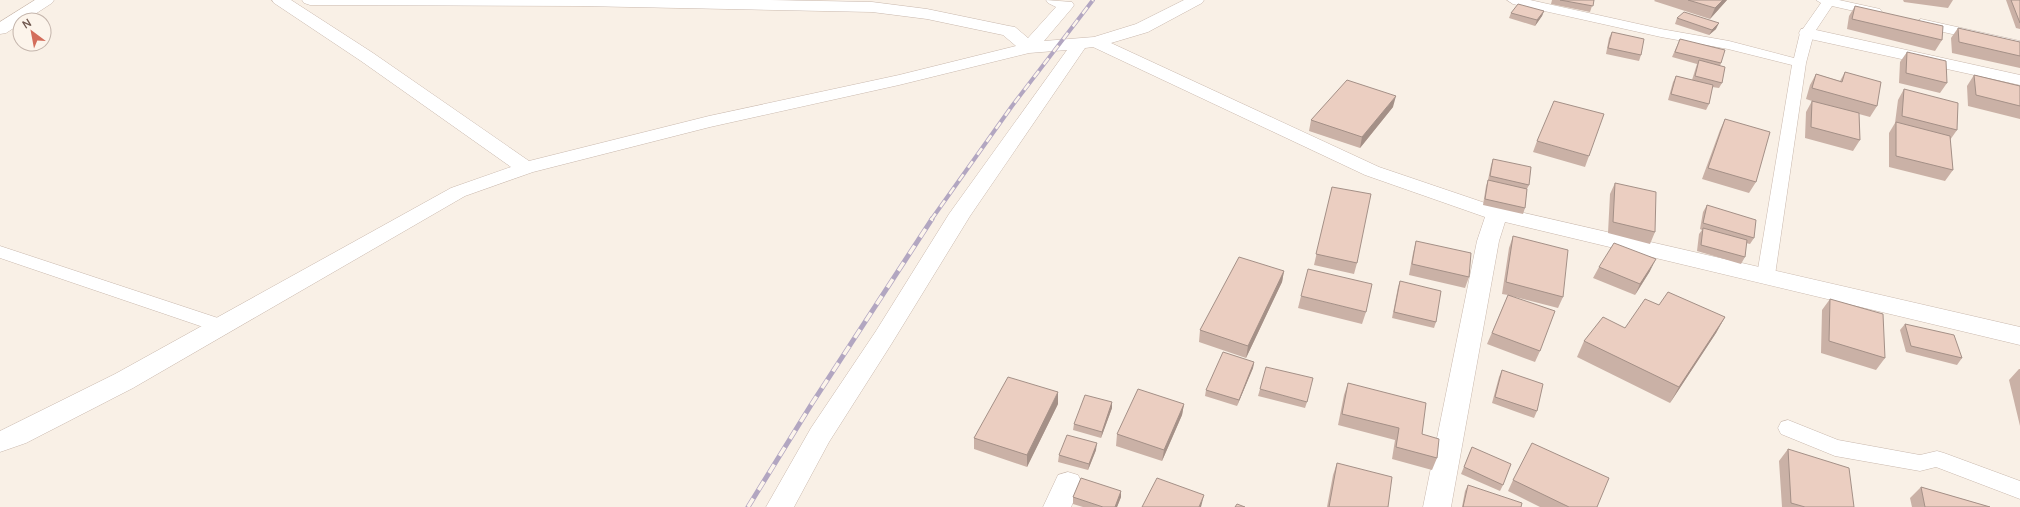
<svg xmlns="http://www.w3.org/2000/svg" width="2020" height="507" viewBox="0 0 2020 507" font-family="Manrope,sans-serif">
  <rect width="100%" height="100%" fill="#f9f0e6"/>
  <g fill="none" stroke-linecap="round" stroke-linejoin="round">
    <defs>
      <path id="lane" d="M1507,0H1530L1661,29L1729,41L1794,58L1800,33L1821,3L1816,0H1839L1880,9L1882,12L1880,15L1876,16L1832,6L1814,33L1806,63L1775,275L1772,279L1766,281L1760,279L1757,275L1792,65L1728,49L1661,37L1513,4Z
        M1921,19L2020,41V49L1916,26L1915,23Z
        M0,246L227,321L230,326L227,331L221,332L215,331L0,258Z
        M1788,420L1838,440L1920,455L1937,451L1944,453L2020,481V499L1936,467L1920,471L1835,456L1781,434L1778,428L1781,422Z"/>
      <path id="street" d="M35,0H54L52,3L26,20H20V24L6,33L0,34V22Z
        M272,0H291L373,53L529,161L709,116L899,75L1016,46L1003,35L927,19L872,12L581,6L310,5L304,3L302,0H770L872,2L927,9L1009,26L1015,27L1028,38L1056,7L1048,3L1046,0L1072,2L1074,5L1072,8L1044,41L1094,37L1136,24L1184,0H1204L1202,3L1148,32L1111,43L1379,167L1494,206L2020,327V345L1505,222L1499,241L1451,507H1423L1477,241L1485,217L1365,175L1093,47L1085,48L970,216L892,343L829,442L794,507H766L811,428L876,331L949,214L1067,50L1029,53L899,85L710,127L533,172L465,196L133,388L26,443L0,452V431L115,374L451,188L511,167L361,61L274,3Z
        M1807,28L2020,75V85L1801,37L1799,33L1801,29Z
        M1068,472L1078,475L1082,483L1071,507H1043L1058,475Z"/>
    </defs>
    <use href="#lane" stroke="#c9b8ad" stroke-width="1"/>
    <use href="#street" stroke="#c9b8ad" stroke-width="1"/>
    <use href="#lane" fill="#fff" fill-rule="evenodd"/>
    <use href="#street" fill="#fff" fill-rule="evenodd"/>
    <defs>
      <path id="rail-far1" d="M931,220L1012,106L1093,0"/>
      <path id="rail" d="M748,507L811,405L932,219"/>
    </defs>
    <use href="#rail-far1" stroke="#b2a6c1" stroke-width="4"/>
    <use href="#rail" stroke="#b2a6c1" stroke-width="5"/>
    <use href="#rail-far1" stroke="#fcf4eb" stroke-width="2.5" stroke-dasharray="8" stroke-linecap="butt"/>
    <use href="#rail" stroke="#fcf4eb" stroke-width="3.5" stroke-dasharray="10" stroke-linecap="butt"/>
  </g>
  <path fill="#cab1a6" d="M1552,0H1594L1590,12L1551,4Z
    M1655,0H1727L1710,19L1654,1Z
    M1903,0H1953L1948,8L1904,2Z
    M2006,0H2020V29L2016,28Z
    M1855,6L1942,40L1935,51L1847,29L1849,16Z
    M1544,11L1542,16L1535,26L1509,18L1511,13Z
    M1677,18L1716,29L1709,35L1675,24Z
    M1958,28L2020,42V68L1952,53L1951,38Z
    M1612,32L1641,55L1639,61L1606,54L1609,38Z
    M1680,39L1721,63L1720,66L1722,83L1719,88L1712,87L1709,104L1706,110L1668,100L1673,82L1676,76L1692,80L1697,64L1672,57Z
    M1907,52L1947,83L1940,93L1899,83L1900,62Z
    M1845,72L1877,106L1870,117L1859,114L1860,140L1853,151L1805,138L1806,112L1812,101L1821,104L1806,99L1810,85L1816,74L1840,81Z
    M1974,75L2020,86V119L1968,106L1967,86Z
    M1904,89L1957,130L1950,140L1953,170L1945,181L1889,167V133L1895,123L1898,100Z
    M1393,107L1360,148L1309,131L1311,120Z
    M1725,119L1756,182L1749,193L1702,179L1720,130Z
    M1537,141L1589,156L1585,167L1533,152Z
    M1493,159L1529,185L1527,189L1525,208L1523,214L1483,205L1486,186L1488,180L1491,165Z
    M1615,183L1655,232L1650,244L1608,233L1610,194Z
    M1332,187L1357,263L1354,274L1314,265Z
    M1707,205L1754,238L1750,244L1746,243L1745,257L1741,264L1697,251L1699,234L1702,230L1700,229L1703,212Z
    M1513,236L1563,297L1558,308L1511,296L1540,351L1535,362L1487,344L1508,295L1502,294L1509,248Z
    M1416,241L1469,277L1465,288L1409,275L1413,253Z
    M1599,267L1650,271L1635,295L1593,278Z
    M1284,271L1282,282L1246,358L1199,342L1200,330Z
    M1400,281L1436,322L1434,328L1392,318L1398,287Z
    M1301,296L1366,312L1362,324L1298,308Z
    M1830,299L1885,358L1876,370L1821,353L1822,310Z
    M1659,305L1725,317L1716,333L1670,403L1577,357L1584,341L1625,328Z
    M1905,324L1962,358L1957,365L1906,352L1900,330Z
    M1254,362L1253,368L1237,406L1205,396L1206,390Z
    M2019,369H2020V426L2009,380Z
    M1502,370L1537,411L1534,418L1492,403L1499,377Z
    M1348,383L1422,434L1437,458L1432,470L1392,459L1395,440L1338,425L1344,395Z
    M1260,389L1307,402L1305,408L1258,396Z
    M1112,402V408L1101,438L1073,430L1074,424Z
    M1058,404L1027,467L974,449V438Z
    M1184,404L1182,415L1162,461L1116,446L1117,434Z
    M1472,447L1503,485L1500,491L1461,474Z
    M1788,449L1854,507H1782L1779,461Z
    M1096,450L1088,470L1058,462L1059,455Z
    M1337,463L1388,507H1327L1333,475Z
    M1513,480L1597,507H1540L1508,491Z
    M1468,485L1521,507H1462L1465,491Z
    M1921,487L1990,507H1912L1910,498Z
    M1073,497H1121L1117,507H1083L1073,504Z"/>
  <path fill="#a49087" d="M1723,0H1727L1710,19L1715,8Z
    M1544,11L1542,16L1535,26L1537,20Z
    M1719,23L1716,29L1709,35L1712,30Z
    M1396,96L1393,107L1360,148L1362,137Z
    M1656,259L1650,271L1635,295L1640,284Z
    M1284,271L1282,282L1246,358L1248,346Z
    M1725,317L1716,333L1670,403L1679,387Z
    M1254,362L1253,368L1237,406L1239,400Z
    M1058,392V404L1027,467V455Z
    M1112,402V408L1101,438L1102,432Z
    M1184,404L1182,415L1162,461L1164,450Z
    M1097,443L1096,450L1088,470L1089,464Z
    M1121,491V497L1117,507H1115Z
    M1204,495L1201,507H1199Z"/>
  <path fill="#ebcec1" stroke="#a49087" d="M1560,0H1594L1593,6Z
    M1688,0H1723L1715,8Z
    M2011,0H2020V23Z
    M1518,4L1544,11L1537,20L1511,13Z
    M1855,6L1943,26L1942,40L1852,19Z
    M1684,12L1719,23L1712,30L1677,18Z
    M1958,28L2020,42V56L1959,42Z
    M1612,32L1644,39L1641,55L1608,48Z
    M1680,39L1725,50L1721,63L1675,52Z
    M1907,52L1946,61L1947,83L1906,73Z
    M1699,60L1725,67L1722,83L1695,76Z
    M1845,72L1881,82L1877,106L1812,88L1816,74L1842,82Z
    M1974,75L2020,86V106L1976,95Z
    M1676,76L1713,85L1709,104L1671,94Z
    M1347,80L1396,96L1362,137L1311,120Z
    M1904,89L1958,103L1957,130L1902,116Z
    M1554,101L1604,114L1589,156L1537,141Z
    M1812,101L1859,113L1860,140L1811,127Z
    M1725,119L1770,132L1756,182L1708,168Z
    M1896,122L1950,136L1953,170L1896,156Z
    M1493,159L1531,167L1529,185L1490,176Z
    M1488,180L1527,189L1525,208L1485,199Z
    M1615,183L1656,192L1655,232L1613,222Z
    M1332,187L1371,194L1357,263L1316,254Z
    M1707,205L1756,220L1754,238L1703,223Z
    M1703,228L1747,240L1745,257L1701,245Z
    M1513,236L1568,250L1563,297L1506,282Z
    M1416,241L1471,253L1469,277L1412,264Z
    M1614,243L1656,259L1640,284L1599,267Z
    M1239,257L1284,271L1248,346L1200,330Z
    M1308,269L1372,284L1366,312L1301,296Z
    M1400,281L1441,291L1436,322L1394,312Z
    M1668,292L1725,317L1679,387L1584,341L1603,317L1625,328L1645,299L1659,305Z
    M1508,295L1555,311L1540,351L1492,333Z
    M1830,299L1883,314L1885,358L1829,341Z
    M1905,324L1954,335L1962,358L1911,346Z
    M1223,352L1254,362L1239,400L1206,390Z
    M1266,367L1313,378L1307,402L1260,389Z
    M1502,370L1543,384L1537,411L1495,397Z
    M1008,377L1058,392L1027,455L974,438Z
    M1348,383L1426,403L1422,434L1439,439L1437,458L1396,447L1399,428L1342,414Z
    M1138,389L1184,404L1164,450L1117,434Z
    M1085,395L1112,402L1102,432L1074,424Z
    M1067,435L1097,443L1089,464L1059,455Z
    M1532,443L1609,478L1597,507H1569L1513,480Z
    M1472,447L1511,464L1503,485L1464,467Z
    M1788,449L1849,468L1854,507H1805L1791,503Z
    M1337,463L1392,477L1388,507H1329Z
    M1081,478L1121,491L1115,507H1103L1073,497Z
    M1157,478L1204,495L1199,507H1142Z
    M1468,485L1522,503L1521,507H1463Z
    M1921,487L1990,507H1925Z
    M1237,504L1245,507H1235Z"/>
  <g transform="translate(32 32) rotate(328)"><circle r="19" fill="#fcf4eb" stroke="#c4b5ac"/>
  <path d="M0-3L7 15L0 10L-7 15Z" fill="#d36d5b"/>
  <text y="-6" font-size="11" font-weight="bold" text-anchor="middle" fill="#6f574e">N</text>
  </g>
</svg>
